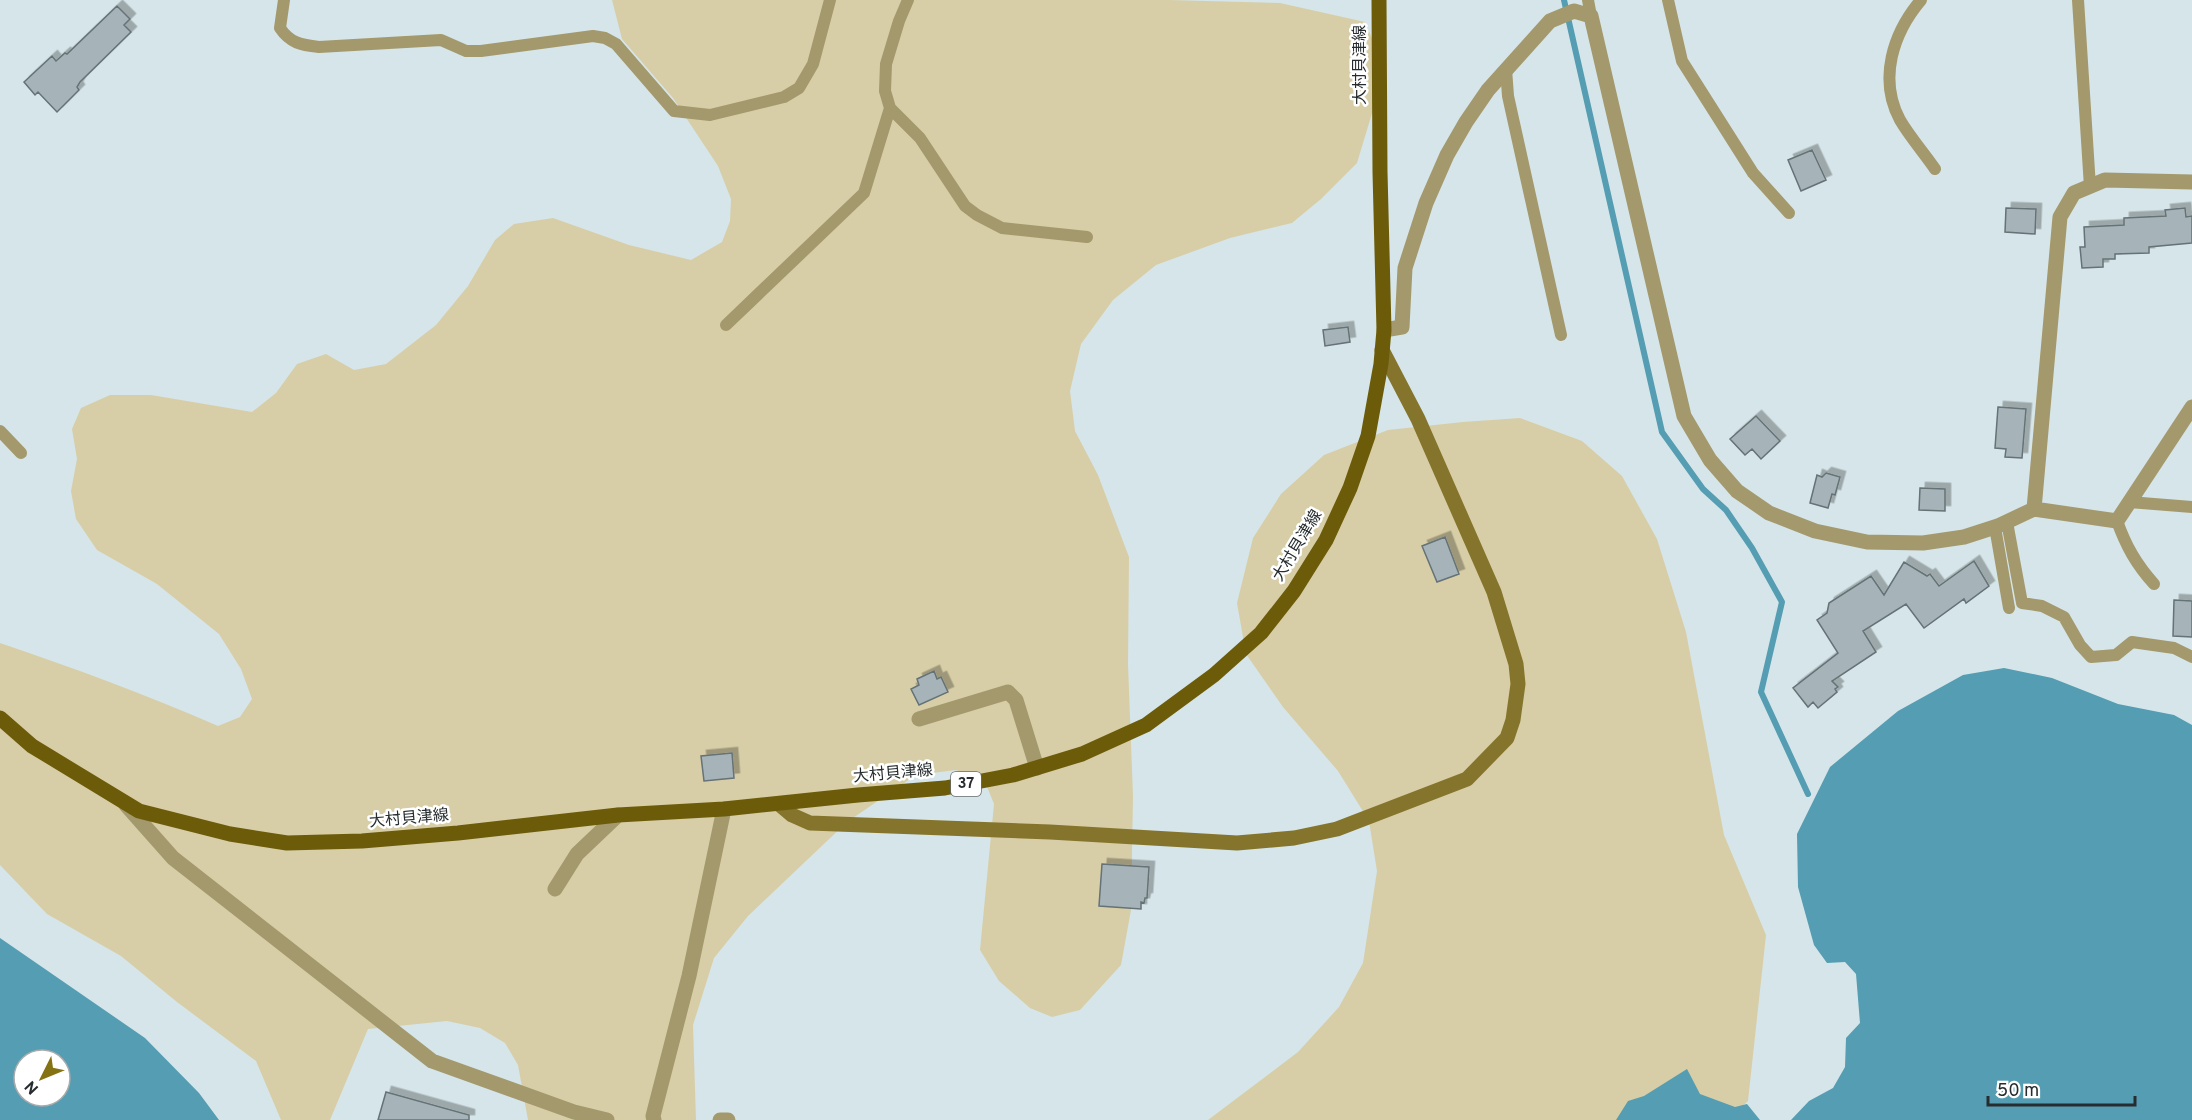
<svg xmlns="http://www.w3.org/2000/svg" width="2192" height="1120" viewBox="0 0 2192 1120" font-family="Overpass,'Noto Sans JP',sans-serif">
  <defs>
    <filter id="shadow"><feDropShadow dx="5.5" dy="-5.5" stdDeviation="0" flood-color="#0004"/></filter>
  </defs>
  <rect width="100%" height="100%" fill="#d6e5e9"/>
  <path fill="#d7cea7" d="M612,0H1169L1280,3L1365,22L1381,59L1373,110L1357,163L1321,199L1292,223L1230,238L1156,265L1113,300L1081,344L1070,391L1075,431L1098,475L1129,557L1128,664L1133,796L1131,910L1121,965L1080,1010L1052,1017L1030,1008L999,981L980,950L994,804L986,784L956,770L916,775L847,822L748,916L714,958L693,1025L696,1120H528L518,1065L505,1043L480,1028L447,1021L368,1029L330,1120H281L256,1061L177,1002L121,956L47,914L0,865V643C74,668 147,695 218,726L240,717L252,699L241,669L219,634L157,584L97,550L76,519L71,491L77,459L72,429L81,408L110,395H151L252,412L276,393L297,364L326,354L354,370L386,364L436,325L468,286L495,240L514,224L553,218L629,245L691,260L722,242L730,221L731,199L718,166L673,98L622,39Z
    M1520,418L1582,441L1622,476L1657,539L1686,632L1724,835L1766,935L1748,1101L1728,1120H1208L1298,1052L1339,1007L1363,963L1377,871L1369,821L1338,771L1283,707L1246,654L1237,603L1253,538L1281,494L1324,455L1388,430L1463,422Z"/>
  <path fill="#549db2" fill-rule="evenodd" d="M2004,668L2052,678L2118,704L2174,715L2192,725V1120H1791L1809,1101L1833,1088L1845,1067L1846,1038L1860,1023L1856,974L1845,962L1827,963L1814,945L1798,887L1797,834L1830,767L1898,711L1963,675Z
    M0,938L145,1038L199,1093L219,1120H0ZM24,1060H60V1096H24Z
    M1687,1069L1700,1094L1735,1107L1747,1104L1760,1120H1616L1628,1101L1644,1096Z"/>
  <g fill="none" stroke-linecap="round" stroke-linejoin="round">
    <path stroke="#549db2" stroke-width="6" d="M1564,0L1662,432L1703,489L1726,510L1752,548L1782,602L1761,692L1808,794"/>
  </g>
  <path fill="#a6b4b9" stroke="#657276" stroke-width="1.5" filter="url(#shadow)" d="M117,6L130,19L124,25L131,32L80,82L77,87L79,90L57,112L38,92L35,95L24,82L52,56L56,61L65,53L67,54Z
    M1812,150L1826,180L1801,191L1788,160Z
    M2006,208L2036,209L2035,234L2005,232Z
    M2185,208L2186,217L2192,216V243L2149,247V253L2115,254V259H2103V267L2082,268L2080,247H2085L2084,227L2124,225V218L2166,216L2165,210Z
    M1348,327L1350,342L1325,346L1323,330Z
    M1998,407L2026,409L2022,458L2005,457L2006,449L1995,448Z
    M1756,416L1780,441L1761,459L1752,449L1745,455L1730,439Z
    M1826,473L1840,477L1835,495L1832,494L1828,508L1810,503L1817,475L1822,477Z
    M1920,488L1945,489V511L1919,510Z
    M1445,537L1459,574L1437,582L1422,546Z
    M1974,561L1989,586L1966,603L1964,599L1924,628L1906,604L1863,631L1876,652L1832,681L1838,687L1835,689L1837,692L1818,708L1813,702L1808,707L1793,688L1838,653L1817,620L1827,613L1829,603L1871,576L1884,595L1904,562L1927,576L1930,574L1939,586Z
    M2174,600L2192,601V637L2173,636Z
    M934,671L937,679L941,677L948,692L919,705L911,689L919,685L917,679Z
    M732,753L734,778L704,781L701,756Z
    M1102,864L1149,867L1147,898H1145L1144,903L1141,902V909L1099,906Z
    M386,1092L469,1115V1120H378Z"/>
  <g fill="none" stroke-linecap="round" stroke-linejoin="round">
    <path stroke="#a3996c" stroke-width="12" d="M284,0L280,28C290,43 301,45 319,47L441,40L466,51H481L593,36L605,38L616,44L674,111L710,115L784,97L799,88L813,64L830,0
      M908,0L899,21L886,64L885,91L890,108L920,138L965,206L977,215L1002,228L1087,237
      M1588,0L1591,16
      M1668,0L1682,61L1753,173L1789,213
      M1921,0C1893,33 1878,79 1900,120C1910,137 1924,153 1935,169
      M2078,0L2090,187
      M1506,69L1508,96L1561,335
      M726,325L864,193L890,108
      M0,431L21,453
      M2129,502L2192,507
      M2117,521C2126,546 2136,564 2154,584
      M2007,522L2022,603L2042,606L2064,617L2080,645L2091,657L2116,655L2132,642L2174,648L2192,657
      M1995,527L2009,608"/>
    <path stroke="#a3996c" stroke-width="15" d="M1384,330L1402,327L1405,268L1426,203L1447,155L1466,122L1488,90L1550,21L1574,11L1591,16L1684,416L1710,460L1737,491L1769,513L1815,531L1867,542L1923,543L1964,537L1998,526L2034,509L2117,521L2192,407
      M2034,509L2060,217L2074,193L2105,180L2192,182
      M919,719L1008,692L1016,700L1037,768
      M126,805L173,858L432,1061L574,1112L607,1120
      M555,889L577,854L618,815
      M654,1120L653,1116L689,976L724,809
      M720,1120H728"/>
    <path stroke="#85752c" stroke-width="15" d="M779,804L792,815L810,823L1050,832L1237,843L1294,838L1337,829L1467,779L1507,738L1513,720L1518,684L1516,664L1494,592L1418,419L1382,350"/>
    <path stroke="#6c5c09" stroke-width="15" d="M0,718L32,746L139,811L230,834L287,843L362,841L458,833L618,815L724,809L858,795L945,788L1013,775L1082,754L1146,725L1214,675L1261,633L1294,591L1326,540L1350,488L1368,436L1381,364L1384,330L1380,172L1379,0"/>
  </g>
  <g text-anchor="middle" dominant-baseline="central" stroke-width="5" stroke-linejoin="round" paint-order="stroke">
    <rect fill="#fff" stroke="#686c6d" stroke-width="1.5" x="951" y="772" width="30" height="24" rx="4.5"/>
    <g font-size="15" font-weight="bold" fill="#272d2f">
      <text x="966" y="784">37</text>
    </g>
    <g font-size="16" fill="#272d2f" stroke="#fff">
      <text transform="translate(1361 65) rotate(-90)">大村貝津線</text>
      <text transform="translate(1298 546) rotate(-59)">大村貝津線</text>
      <text transform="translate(893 774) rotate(-5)">大村貝津線</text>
      <text transform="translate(409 819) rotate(-5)">大村貝津線</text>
    </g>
  </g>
  <g transform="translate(42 1078) rotate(227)"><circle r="28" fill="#ffffff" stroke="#a9abac" stroke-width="1.5"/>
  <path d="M0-4.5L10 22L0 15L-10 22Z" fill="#857213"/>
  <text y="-9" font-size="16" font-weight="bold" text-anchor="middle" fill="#272d2f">N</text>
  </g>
  <path d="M1988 1096v9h147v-9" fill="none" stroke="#272d2f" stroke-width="3"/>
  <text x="1997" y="1096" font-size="18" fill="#272d2f" stroke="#ffffff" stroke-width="4.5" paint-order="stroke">50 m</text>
</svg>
